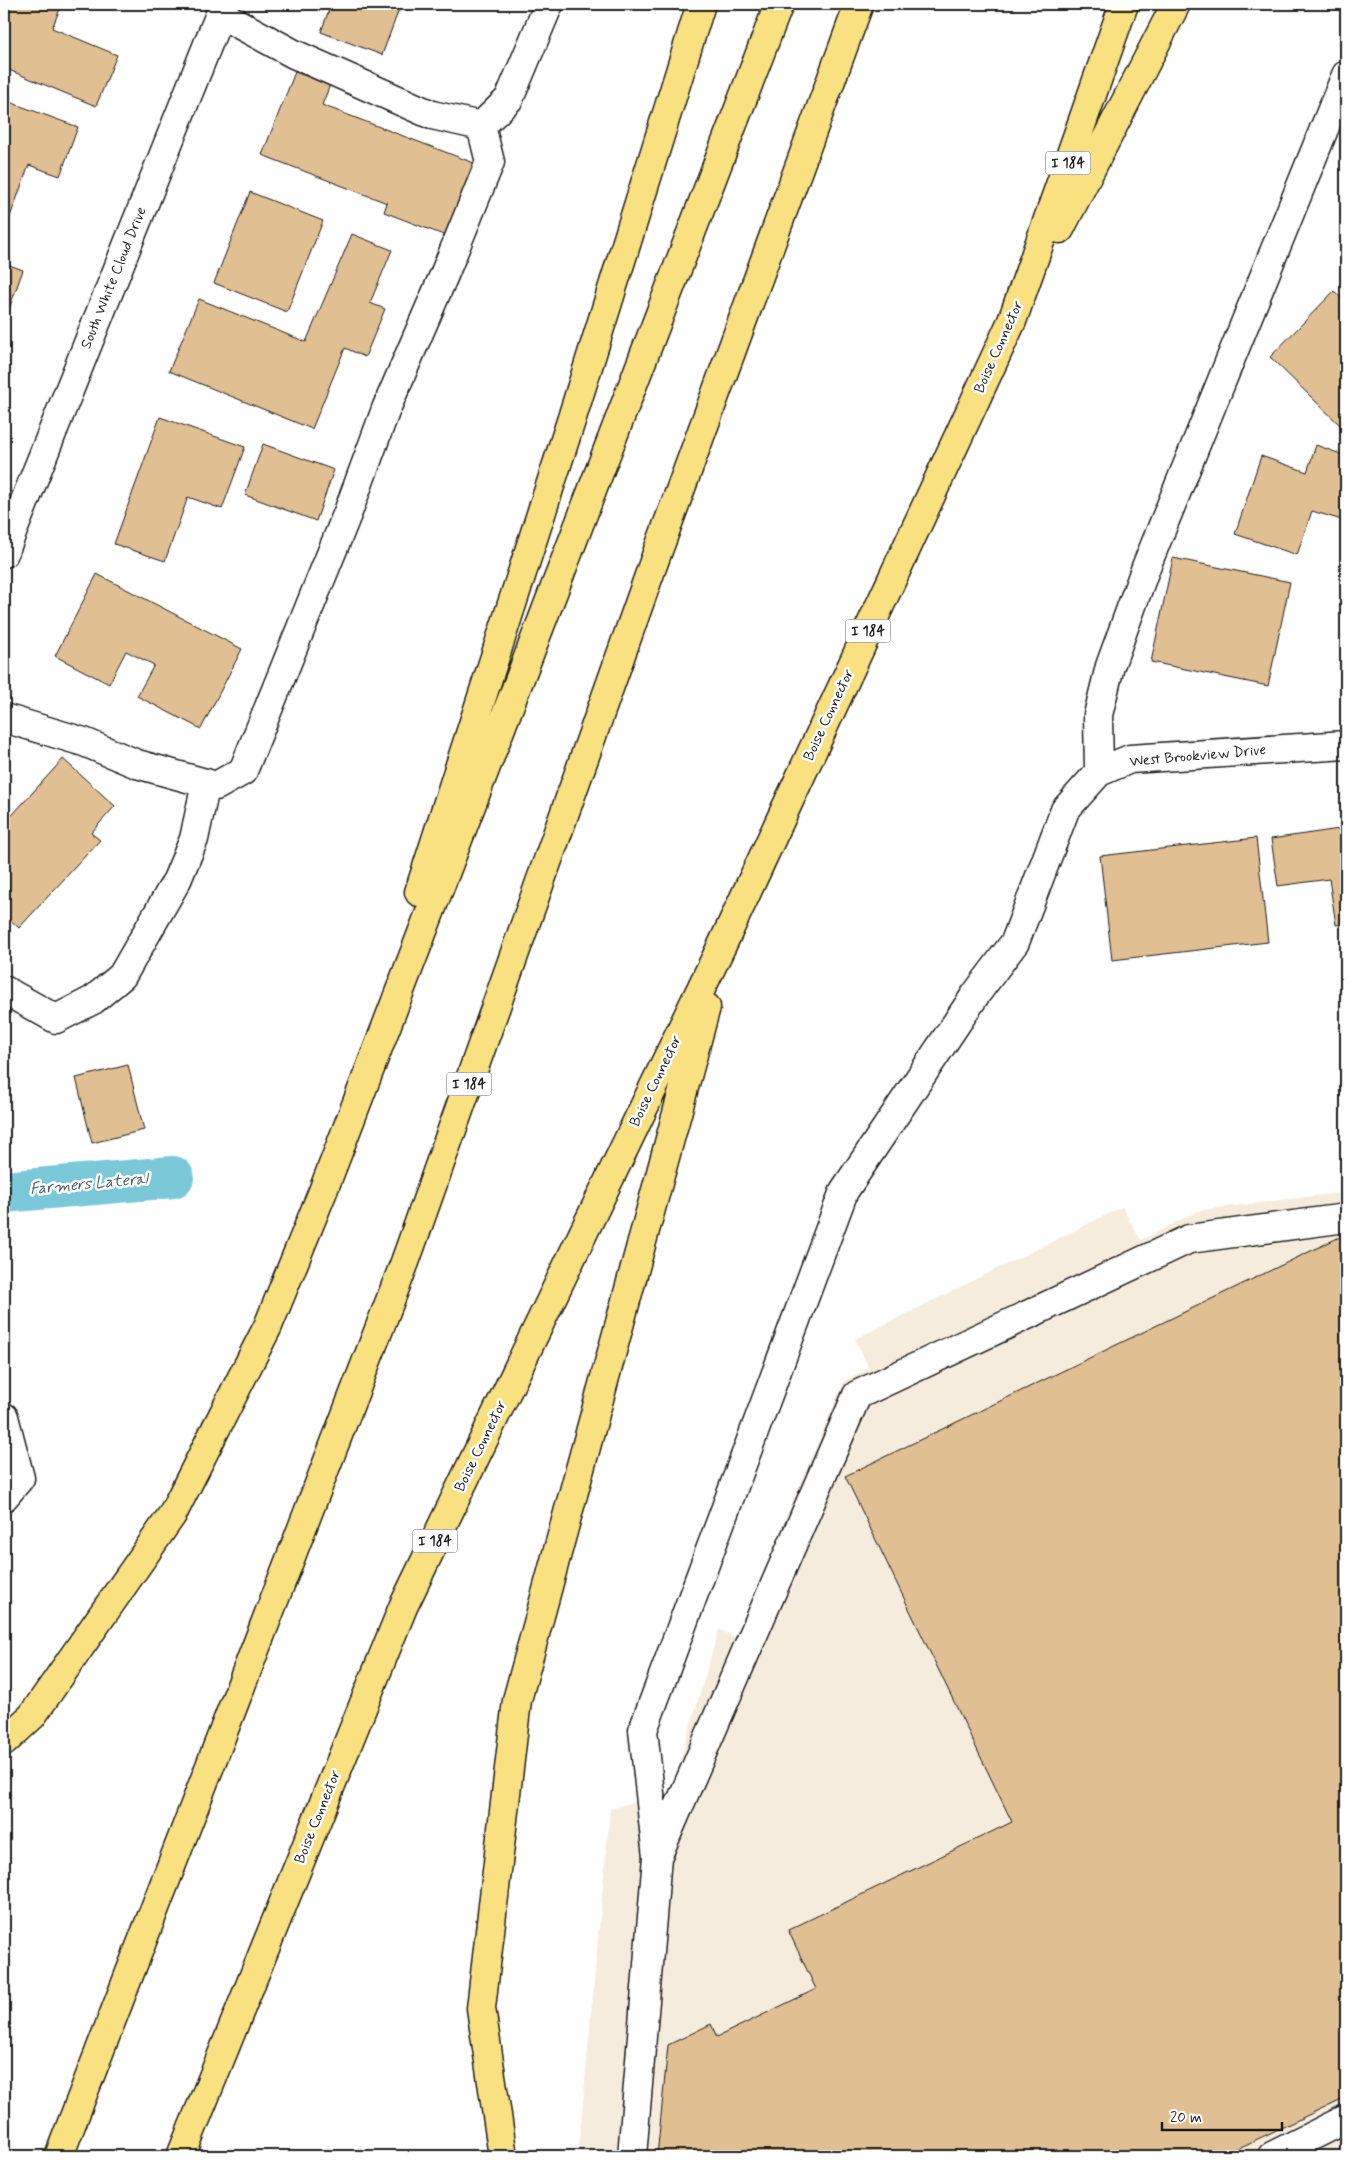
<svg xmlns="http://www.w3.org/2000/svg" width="1350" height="2160" viewBox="0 0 1350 2160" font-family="Mynerve,sans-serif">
  <rect width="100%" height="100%" fill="#fff"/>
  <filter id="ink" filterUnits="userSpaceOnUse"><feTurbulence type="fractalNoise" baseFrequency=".02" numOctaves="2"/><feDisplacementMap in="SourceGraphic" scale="10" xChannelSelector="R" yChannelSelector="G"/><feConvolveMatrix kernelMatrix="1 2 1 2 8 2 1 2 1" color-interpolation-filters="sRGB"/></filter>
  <g filter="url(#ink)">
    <path fill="#f6ecde" d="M1346,1192V2156H578L610,1809L671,1791L719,1629L735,1638L844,1381L869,1368L855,1339L1122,1207L1141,1240L1200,1210Z"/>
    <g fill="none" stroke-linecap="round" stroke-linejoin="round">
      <path stroke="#7ac8d8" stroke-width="42" d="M4,1192L173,1177"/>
    </g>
    <path fill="#e0bf92" stroke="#1c1c1c" d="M4,4H62L52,28L117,55L96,106L4,68Z
      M331,4H401L382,55L321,32Z
      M295,72L330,85L322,105L474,163L446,236L384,212L387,203L262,155Z
      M4,100L78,127L60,176L29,165L4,233Z
      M250,192L323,221L287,312L214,283Z
      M352,234L392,250L370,303L385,309L365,357L345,348L312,429L169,371L199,299L306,342Z
      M4,263L23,270L4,323Z
      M1334,291L1346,302V427L1344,429L1270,357Z
      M160,417L245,447L222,509L188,497L165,561L114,544Z
      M263,444L334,470L316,521L245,495Z
      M1316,445L1346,456L1345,521L1312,511L1297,555L1235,534L1261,456L1307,472Z
      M1173,558L1290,582L1268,686L1151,662Z
      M97,574L242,649L201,729L137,696L154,665L126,651L109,684L55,656Z
      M63,759L115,806L91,833L100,840L19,928L4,914V824Z
      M1346,828V924L1336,925L1329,879L1278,886L1271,839Z
      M1256,838L1268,942L1112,960L1100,856Z
      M128,1065L144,1130L92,1143L76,1078Z
      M1346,1234V2097L1222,2156H657L668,2045L711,2024L717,2037L816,1989L788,1930L1012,1822L845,1476Z"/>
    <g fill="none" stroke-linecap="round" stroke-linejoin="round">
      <defs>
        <path id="minor" d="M220,14L294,54L432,115L481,126L509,99L549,4
          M4,553L224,4
          M4,718L84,742L137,764L216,786L243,771L348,512L386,409L444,275L490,162L481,126
          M1099,772L1098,715L1110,666L1146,567L1346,75
          M4,990L56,1019L93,1000L122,976L177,880L194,839L206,783
          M4,1417L20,1478L4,1497
          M657,1857L643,1730L844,1191L976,994L1015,942L1065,810L1099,772L1130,759L1346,745
          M632,2156L657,1857L857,1395L1189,1239L1346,1218
          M1272,2156L1346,2119"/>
        <path id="highway" d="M1060,229L1176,4
          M419,892L571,421L701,4
          M4,1742L32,1716L172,1515L268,1326L323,1191L779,4
          M59,2156L405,1262L656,556L859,4
          M181,2156L403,1607L724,941L1012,321L1124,4
          M503,2156L481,2008L517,1700L706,1007"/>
      </defs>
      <use href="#minor" stroke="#1c1c1c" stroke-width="31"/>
      <use href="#highway" stroke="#1c1c1c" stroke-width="31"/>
      <use href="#minor" stroke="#fff" stroke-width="28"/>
      <use href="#highway" stroke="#f9e181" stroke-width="28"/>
    </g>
  </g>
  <g text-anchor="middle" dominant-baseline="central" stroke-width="5" stroke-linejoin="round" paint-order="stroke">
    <g fill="#fff" stroke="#606060" stroke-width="1">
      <rect x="1045.5" y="151.5" width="45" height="23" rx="4"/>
      <rect x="845.5" y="619.5" width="45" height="23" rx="4"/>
      <rect x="446.5" y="1072.5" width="45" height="23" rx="4"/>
      <rect x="412.5" y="1529.5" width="45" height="23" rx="4"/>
    </g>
    <g font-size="14" font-weight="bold" fill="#1c1c1c">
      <text x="1068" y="163">I 184</text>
      <text x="868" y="631">I 184</text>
      <text x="469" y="1084">I 184</text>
      <text x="435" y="1541">I 184</text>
    </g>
    <g font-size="15" fill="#1c1c1c" stroke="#fff">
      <text transform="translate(114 278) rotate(-68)">South White Cloud Drive</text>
      <text transform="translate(999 347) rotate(-66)">Boise Connector</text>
      <text transform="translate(829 715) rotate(-65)">Boise Connector</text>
      <text transform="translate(1198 756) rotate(-5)">West Brookview Drive</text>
      <text transform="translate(656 1081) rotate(-64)">Boise Connector</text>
      <text transform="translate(481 1446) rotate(-64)">Boise Connector</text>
      <text transform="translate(318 1817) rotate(-68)">Boise Connector</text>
    </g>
    <g font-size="16" font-style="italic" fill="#426167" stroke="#fff">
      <text transform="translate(89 1184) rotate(-5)">Farmers Lateral</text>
    </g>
  </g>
  <rect width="1350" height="2160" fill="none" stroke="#fff" stroke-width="20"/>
  <rect x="10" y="10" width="1330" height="2140" fill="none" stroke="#1c1c1c" stroke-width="2" filter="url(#ink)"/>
  <path d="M1162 2122v8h120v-8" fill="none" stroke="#1c1c1c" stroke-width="2.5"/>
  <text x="1170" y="2122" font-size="15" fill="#1c1c1c" stroke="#ffffff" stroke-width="4" paint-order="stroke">20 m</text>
</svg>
